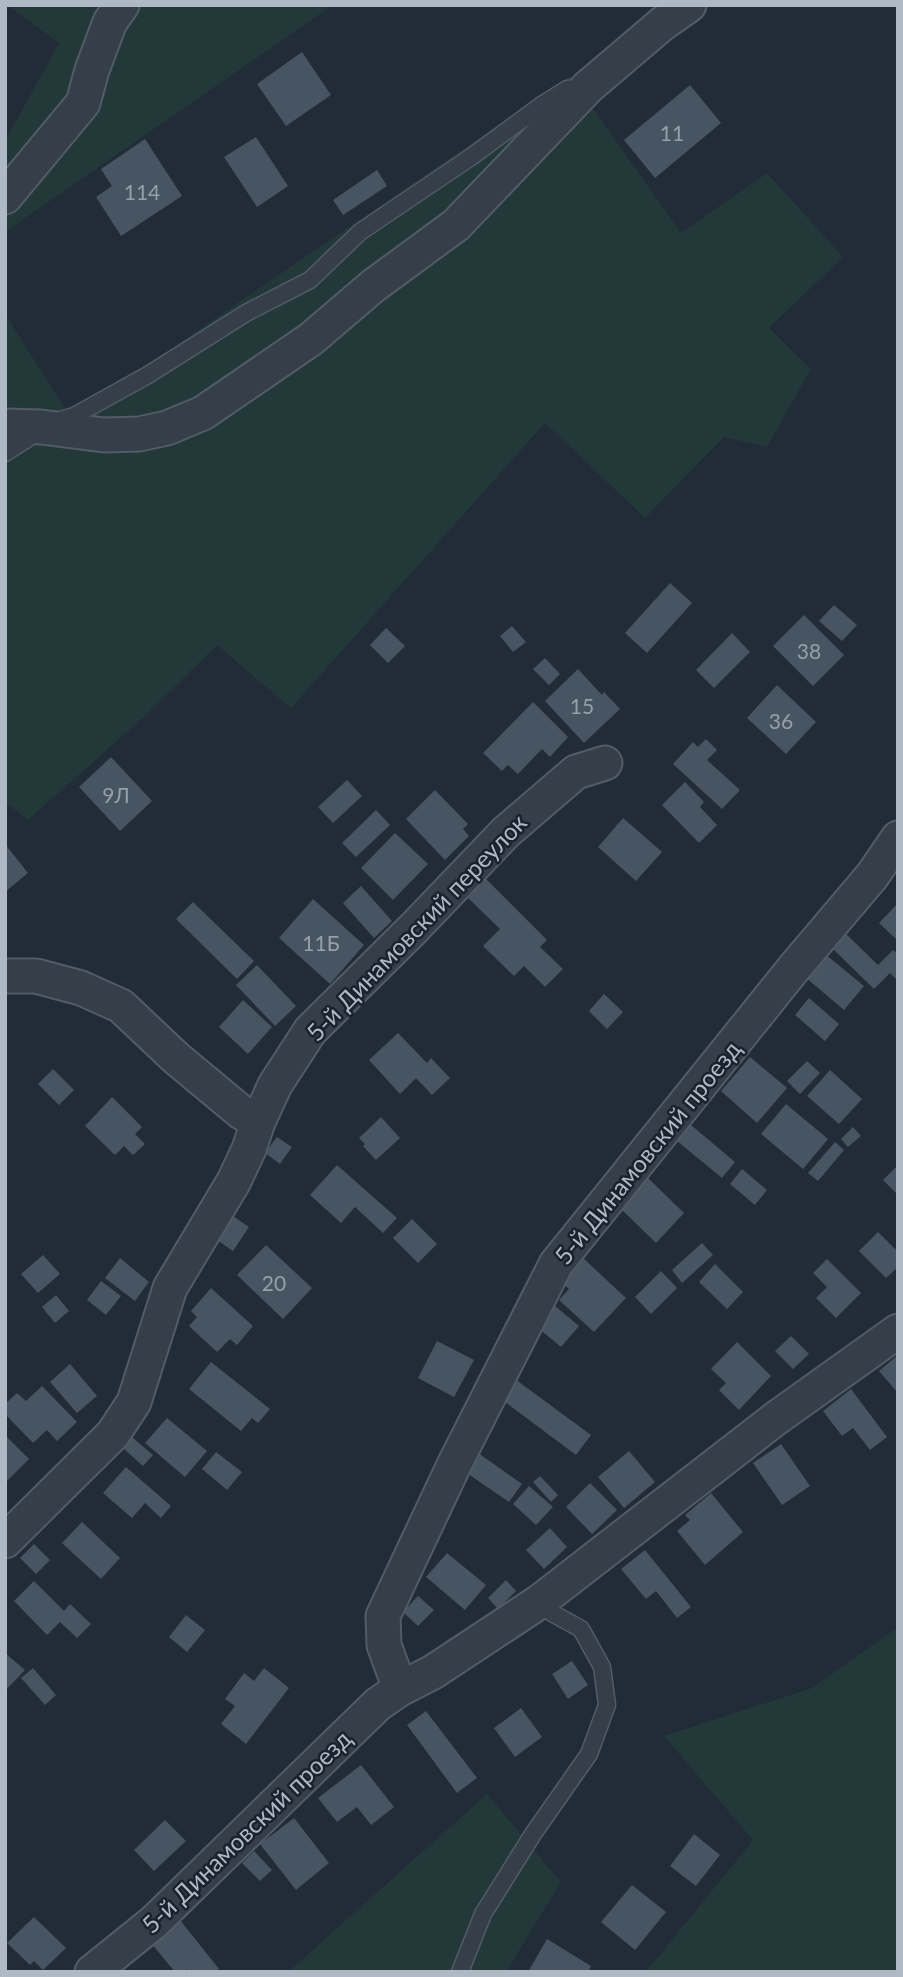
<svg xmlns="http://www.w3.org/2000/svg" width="903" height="1977" viewBox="0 0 903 1977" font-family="Lato,sans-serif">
  <rect width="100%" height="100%" fill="#212c38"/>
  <path fill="#233839" d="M7,5H333L5,232V141L59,43Z
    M570,76L681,233L767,173L843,257L769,328L811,369L767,447L724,437L645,518L545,423L291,708L217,645L144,717L28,820L5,802V314L66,410L160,356Z
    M898,1627V1972H646L753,1840L664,1736L812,1688Z
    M487,1794L561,1882L506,1972H288Z"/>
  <path fill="#475462" d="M302,52L331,95L286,126L257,84Z
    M690,85L721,123L655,178L624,140Z
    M256,137L288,186L257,207L224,157Z
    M145,139L182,196L121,236L96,197L112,186L101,169Z
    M377,170L387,186L343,215L333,200Z
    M670,583L692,603L647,653L625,633Z
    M834,605L857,625L842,641L819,621Z
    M804,615L844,655L813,686L773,646Z
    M512,626L526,642L513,652L500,636Z
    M386,628L405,646L388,663L370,645Z
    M732,633L750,652L714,688L696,670Z
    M545,658L560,674L549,685L533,669Z
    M578,669L602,695L604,692L620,709L584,743L545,701Z
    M777,685L816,722L786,754L747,718Z
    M533,702L568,737L550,757L542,749L518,774L508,765L502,771L483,753Z
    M706,739L717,750L707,760L740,790L722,809L673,764L693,742L698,747Z
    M111,757L152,801L120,831L79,787Z
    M347,780L362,796L333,823L318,807Z
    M685,782L704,802L700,807L717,825L699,843L662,805Z
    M435,790L468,824L463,829L469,836L445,860L406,819Z
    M376,810L390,825L356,857L342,843Z
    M623,818L662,852L636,881L598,847Z
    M395,833L428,864L393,900L361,868Z
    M5,844L28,873L5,892Z
    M486,879L547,940L540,947L563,969L545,987L524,966L514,976L483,946L500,929L468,898Z
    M361,886L392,921L374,938L343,903Z
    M313,899L364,945L330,984L279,938Z
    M193,902L254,961L237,979L176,919Z
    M898,903V941L879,923Z
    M846,934L878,965L893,950L898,954V981L890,973L874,989L833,949Z
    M825,954L864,986L844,1010L805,977Z
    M257,965L296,1006L275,1026L236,985Z
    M604,994L623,1012L607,1029L589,1011Z
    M809,998L839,1024L825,1041L795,1015Z
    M243,1000L272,1027L248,1054L219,1027Z
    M398,1033L427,1063L431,1058L450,1078L432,1095L416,1078L400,1094L369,1060Z
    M750,1057L787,1088L757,1123L721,1091Z
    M807,1061L820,1073L800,1094L787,1081Z
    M53,1069L74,1090L59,1105L38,1084Z
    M830,1070L862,1099L839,1124L807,1096Z
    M112,1097L142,1127L135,1134L145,1144L133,1155L124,1146L115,1155L85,1126Z
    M786,1104L828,1139L803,1169L761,1134Z
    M381,1117L400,1138L376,1160L363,1146L365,1144L359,1138Z
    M691,1125L735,1162L722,1178L677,1141Z
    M853,1127L861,1136L848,1147L841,1139Z
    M277,1137L292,1147L280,1164L265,1153Z
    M835,1142L844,1150L818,1181L808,1173Z
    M337,1165L397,1218L383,1233L355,1207L341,1223L310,1195Z
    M898,1165V1195L883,1180Z
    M742,1169L767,1190L755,1205L730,1184Z
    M648,1178L684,1213L656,1243L620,1208Z
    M227,1212L249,1227L233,1251L211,1236Z
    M412,1219L437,1244L418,1263L393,1238Z
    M878,1232L898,1252V1267L886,1278L859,1251Z
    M702,1243L713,1255L682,1283L672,1270Z
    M266,1245L312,1288L283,1319L237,1275Z
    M43,1255L60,1274L38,1293L21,1274Z
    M120,1258L149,1282L135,1301L105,1278Z
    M583,1258L626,1298L594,1332L559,1300L569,1289L561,1282Z
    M827,1259L861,1293L836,1318L816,1298L827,1287L813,1273Z
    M715,1264L743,1292L727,1309L699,1282Z
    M661,1271L677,1288L651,1314L635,1297Z
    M101,1281L121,1296L106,1315L87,1300Z
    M211,1288L253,1326L237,1345L230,1339L217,1352L189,1326L197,1317L191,1311Z
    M56,1295L69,1311L55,1323L42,1307Z
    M555,1306L579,1326L561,1347L538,1328Z
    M791,1336L809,1354L793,1369L775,1351Z
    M437,1341L474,1360L454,1397L418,1378Z
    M737,1342L771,1376L739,1410L719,1390L726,1383L711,1369Z
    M898,1355V1393L879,1371Z
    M211,1362L270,1409L258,1423L252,1418L241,1431L189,1389Z
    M70,1364L97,1396L77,1413L50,1382Z
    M515,1379L591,1435L576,1455L501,1399Z
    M42,1386L77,1422L57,1441L47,1430L33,1443L5,1414V1404L17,1393L26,1401Z
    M851,1389L887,1437L870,1450L853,1428L842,1436L823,1411Z
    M167,1418L207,1451L185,1477L145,1443Z
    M5,1435L29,1459L5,1483Z
    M132,1437L153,1455L143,1466L123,1448Z
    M781,1444L810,1486L782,1505L753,1463Z
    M474,1450L522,1484L509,1502L461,1469Z
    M629,1451L655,1482L624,1508L598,1477Z
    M216,1452L242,1472L227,1490L202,1469Z
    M126,1467L171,1506L161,1518L145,1503L132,1518L103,1493Z
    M540,1476L558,1495L551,1502L533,1482Z
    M590,1483L617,1510L592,1534L566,1507Z
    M529,1486L553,1507L536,1525L513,1504Z
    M711,1493L743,1532L705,1565L677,1531L690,1520L685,1515Z
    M82,1522L120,1558L101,1579L62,1543Z
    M550,1528L567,1547L544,1569L526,1550Z
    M34,1544L50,1560L36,1574L20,1558Z
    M645,1550L691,1607L677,1618L656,1591L646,1599L621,1569Z
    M447,1553L486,1585L465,1610L426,1577Z
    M506,1580L516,1591L498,1609L488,1598Z
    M34,1581L64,1611L70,1604L91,1624L77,1638L60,1622L47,1635L14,1601Z
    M418,1596L434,1610L418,1626L403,1612Z
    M186,1615L205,1630L187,1652L169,1637Z
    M5,1653L25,1670L5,1691Z
    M572,1661L588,1685L568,1699L552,1674Z
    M33,1668L56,1695L45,1705L21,1678Z
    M264,1668L289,1688L246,1744L221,1724L235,1706L225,1699L244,1673L254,1681Z
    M521,1708L542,1737L515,1757L494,1728Z
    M426,1711L477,1778L457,1793L407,1725Z
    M361,1765L394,1807L371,1825L357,1807L337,1822L318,1798Z
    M294,1818L329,1863L296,1890L260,1844Z
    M165,1820L186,1841L154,1871L134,1850Z
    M694,1834L720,1855L696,1886L670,1866Z
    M254,1851L272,1870L260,1881L242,1863Z
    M632,1885L666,1912L635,1950L601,1922Z
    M34,1917L66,1948L43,1970L34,1961L30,1965L7,1943Z
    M180,1920L219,1969L215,1972H189L187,1969L183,1972H175L151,1943Z
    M547,1939L591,1966L588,1972H528Z"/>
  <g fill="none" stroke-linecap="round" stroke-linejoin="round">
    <defs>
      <path id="lane" d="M57,421L74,416L148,375L246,313L310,280L360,232L471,157L543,104L567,89L577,88
        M5,453L27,439L37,430
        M460,1972L483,1914L533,1834L589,1754L607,1705L602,1667L581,1629L552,1613L539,1602"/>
      <path id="street" d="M5,197L83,103L92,70L110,22L122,5
        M5,426L41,427L104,435L139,434L167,428L203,413L311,339L373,286L456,225L588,87L662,24L689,5
        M5,976H36L81,988L121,1006L176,1058L241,1112L258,1122
        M5,1541L113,1434L134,1402L170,1288L234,1181L249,1149L258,1122L275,1085L310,1031L414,928L506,832L576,772L605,763
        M400,1689L384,1645L383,1616L454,1465L556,1264L794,968L872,876L898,838
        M92,1972L154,1922L378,1704L400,1689L433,1672L539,1602L775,1419L898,1331"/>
    </defs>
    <use href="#lane" stroke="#525c66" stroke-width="19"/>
    <use href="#street" stroke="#525c66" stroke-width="37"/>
    <use href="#lane" stroke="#353e49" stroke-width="16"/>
    <use href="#street" stroke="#353e49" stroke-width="33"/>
  </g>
  <g text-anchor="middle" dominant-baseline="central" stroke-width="5" stroke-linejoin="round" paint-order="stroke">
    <g font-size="21" fill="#95a0ac">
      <text x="672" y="132">11</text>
      <text x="142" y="191">114</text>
      <text x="809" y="650">38</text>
      <text x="582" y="705">15</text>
      <text x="781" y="720">36</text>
      <text x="116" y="794">9Л</text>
      <text x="321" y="942">11Б</text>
      <text x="274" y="1282">20</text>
    </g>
    <g font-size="24" fill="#afb9c5" stroke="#1a232d">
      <text transform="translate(416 927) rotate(-46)">5-й Динамовский переулок</text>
      <text transform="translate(647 1152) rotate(-51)">5-й Динамовский проезд</text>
      <text transform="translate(246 1831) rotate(-44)">5-й Динамовский проезд</text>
    </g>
  </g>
  <rect width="903" height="1977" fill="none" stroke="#afb9c5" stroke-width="14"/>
</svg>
